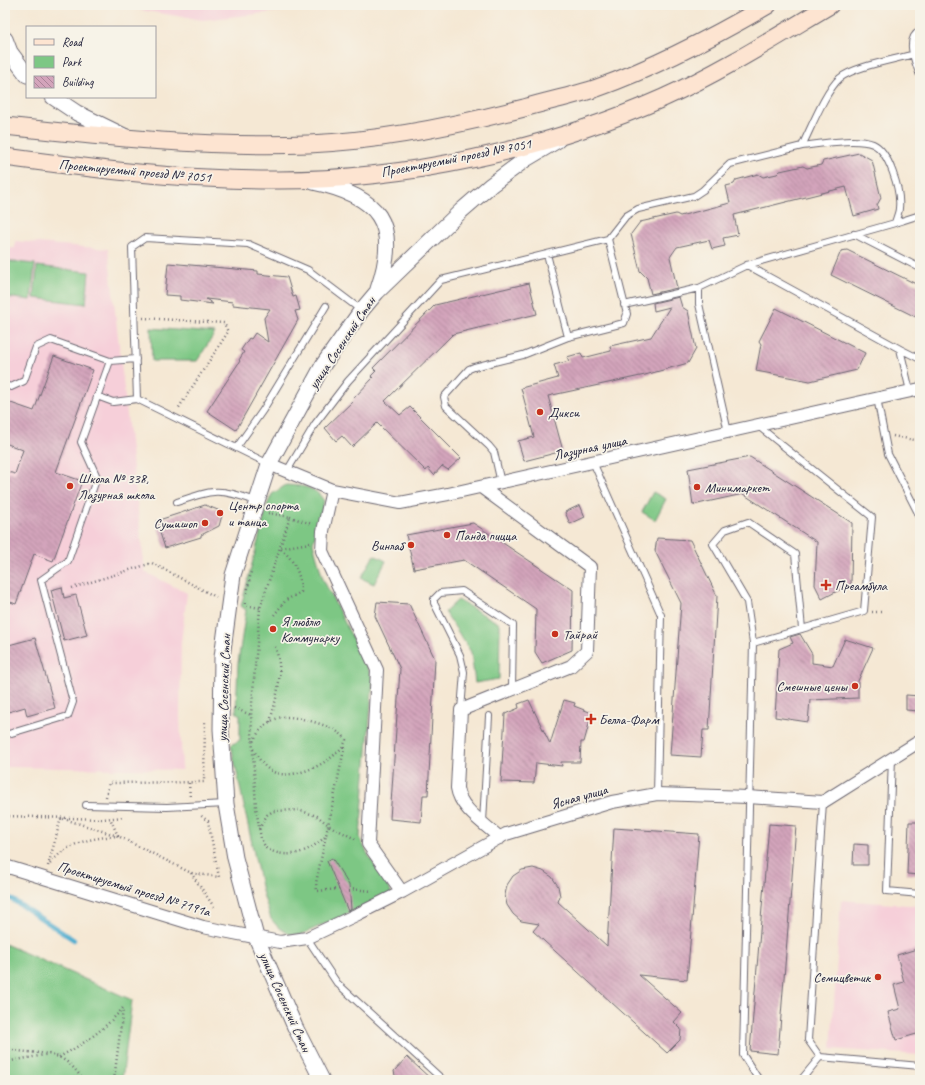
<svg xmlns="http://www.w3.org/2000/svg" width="925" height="1085" viewBox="0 0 925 1085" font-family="Caveat,sans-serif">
  <defs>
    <pattern id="building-back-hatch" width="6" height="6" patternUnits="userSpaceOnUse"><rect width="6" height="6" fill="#d3a4bb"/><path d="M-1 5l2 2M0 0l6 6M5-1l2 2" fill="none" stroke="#ab8599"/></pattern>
  </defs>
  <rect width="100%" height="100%" fill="#f7f3e8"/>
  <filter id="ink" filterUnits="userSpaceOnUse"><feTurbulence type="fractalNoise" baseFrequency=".025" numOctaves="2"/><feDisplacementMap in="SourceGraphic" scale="8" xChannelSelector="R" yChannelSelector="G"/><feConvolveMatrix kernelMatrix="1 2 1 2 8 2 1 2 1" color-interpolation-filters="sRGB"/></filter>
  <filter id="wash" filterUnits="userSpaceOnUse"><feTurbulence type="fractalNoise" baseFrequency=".012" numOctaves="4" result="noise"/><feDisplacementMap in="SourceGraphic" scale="16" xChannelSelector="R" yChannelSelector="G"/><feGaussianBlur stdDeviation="0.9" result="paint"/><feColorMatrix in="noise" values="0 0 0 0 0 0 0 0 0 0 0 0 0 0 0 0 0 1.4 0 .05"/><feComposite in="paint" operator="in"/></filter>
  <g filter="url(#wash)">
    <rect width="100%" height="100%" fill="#f5e8d4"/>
    <path fill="#f6cfd9" d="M109,5H339L202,20Z
      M15,241L108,249L145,572L187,593L181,643L180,715L182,770L5,767V248H15Z
      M841,900L920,906V1055L831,1049Z"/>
    <path fill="#7dc784" stroke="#507460" d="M5,261L35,264L31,300L5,297Z
      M37,266L89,272L86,304L34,298Z
      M151,328L215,333L197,361H152Z
      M286,485C303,486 315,486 324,501L313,543L323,579L373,679L360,837C368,859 382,874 392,894L300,935L289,934L279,928L271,919L262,891L231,745L240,740V715L236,712L238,663L246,610L241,606L268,503L272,494Z
      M653,492L666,499L655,520L642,512Z
      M374,555L386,561L374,584L361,578Z
      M458,600L500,624L499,679L475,683L471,652L445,612Z
      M5,944L132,1000L122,1080H5Z"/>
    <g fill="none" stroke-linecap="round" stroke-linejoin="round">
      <path stroke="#52afd0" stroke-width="4.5" d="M5,895L74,940"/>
    </g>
    <g id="blocks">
      <path fill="url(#building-back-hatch)" d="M859,153L872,160L881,198L877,205L878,209L854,216L846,187L734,215L738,235L723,238L725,246L712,249L709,240L677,247L670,257L677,288L651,294L647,278L640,271L631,234L640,222L676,214L680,216L730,203L726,186L734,184L736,180L758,174L763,177L777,174L780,171L803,166L807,168L821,165L823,161Z
        M847,250L920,286V319L831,275L841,251Z
        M168,263L258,271V274L287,277L293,297L296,296L300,310L295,311L298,320L236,430L207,411L240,361L239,360L244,352L241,350L249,338L251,339L255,333L268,342L264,318L270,309L233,305V302L206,299L213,304L180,300V296L165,295Z
        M529,283L537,314L453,334L385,401L400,415L410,407L461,458L448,470L442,466L434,475L428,468L426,471L377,423L352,447L342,436L336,441L325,428L354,400L353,399L373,378L371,376L376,371L373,368L435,305Z
        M679,297L682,307L688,311L696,349L688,363L645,375L548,396L563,451L524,461L518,441L534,437L521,388L558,378L554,365L569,361L567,357L581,353L583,358L611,351L610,346L651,337L670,307L654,311L653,303Z
        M776,308L865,353L857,370L810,381L756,371L761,344L759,341Z
        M54,356L93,370L56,472L82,481L53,561L34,554L16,604L5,600V471L15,474L23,450L5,443V401L34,411Z
        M750,457L852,523L851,584L822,599L815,585L817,542L743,494L693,505L688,469Z
        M205,505L223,512L219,526L201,535V537L165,548L156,521Z
        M580,505L585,517L570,524L565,512Z
        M473,523L573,590L572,650L542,663L535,652L536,609L464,560L414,569L406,535Z
        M657,538L690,540L717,596L709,730H703L701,757L670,755L681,603L655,551Z
        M62,587L64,598L76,595L87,635L64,641L51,590Z
        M377,602L409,604L435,659L428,795H423L421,822L390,819L400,669L375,616Z
        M800,634L812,654V663L833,666L845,639L873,648L858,681V698L810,700L808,722L775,717L779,649L793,643L790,637Z
        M35,638L55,708L27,716L25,707L5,713V646Z
        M906,695L920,696L919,711L906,710Z
        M529,700L550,744L564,700L575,703L574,706L592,713L584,742H581L580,762H561L562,766L536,763L534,783L501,782L505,714L519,708L518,704Z
        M909,822H920V875L907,874Z
        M769,824L796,826L778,1054L750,1051Z
        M614,828L699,834L687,980L639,975L682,1013L674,1022L681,1029L680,1040L667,1053L533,931L539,924L521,921L513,914L507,905L505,895L507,885L513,876L522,870L533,868L543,871L552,877L558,886L560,896L558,902L607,946Z
        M854,844L868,845V865H853Z
        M332,858L349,885L351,909L348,911L327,861Z
        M920,948V1033L896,1040L888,1012L900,1009L894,985L904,982L897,955Z
        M407,1057L432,1080H396L394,1071Z"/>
    </g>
  </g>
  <g filter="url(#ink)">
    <use href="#blocks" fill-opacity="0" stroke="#6c6771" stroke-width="1"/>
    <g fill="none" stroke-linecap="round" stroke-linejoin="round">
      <defs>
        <path id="service" d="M920,31C904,39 916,63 920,76
          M895,223L920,215
          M854,234L920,268
          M547,254L568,337
          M747,265L900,349L910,391
          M699,288V304L728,432
          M624,305L699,288L747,265L895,223C896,218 899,213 899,208C901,191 889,151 873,144C856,137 820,144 802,146
          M900,349L920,359
          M110,361L136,359
          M5,385L11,387L24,381L36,347L51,340L110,361L81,442L97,477L68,561L41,580L73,702L68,716L5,735
          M97,396L113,402L137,399
          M877,398L888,454L920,517
          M757,425L872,517L864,611L753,643L743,1055L759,1080
          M237,447L263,410L326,306
          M593,462L661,615L657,794
          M269,464L137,399L132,247L145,238L248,244L308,270L361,310
          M287,471L315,424L348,381L441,280L608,239L626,216L638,209L694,196L703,190L730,164L802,146C811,128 826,90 840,78C855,66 894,60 914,54
          M501,483L494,452L489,446L446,406L444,397L469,369L474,367L523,355L568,337L624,323L627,314L608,239
          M177,502C215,489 218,488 256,501
          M753,643L747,602L713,544L725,530L748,522L795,554L802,629
          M461,710L464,672L460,655L434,603V599L440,593L462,591L513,625L512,689
          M892,758L887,891L920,894
          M86,805L167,807L226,804
          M483,822L489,716
          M307,938L337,983L443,1080
          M820,1057L920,1066
          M801,1080L820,1057L808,1040L823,802"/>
        <path id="minor" d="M269,464L332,490L400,503L448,494L920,389
          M481,487L590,567L587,651L571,666L461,710L457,788C460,809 485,824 500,838
          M332,490L323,531L322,551L377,670L368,844L402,892
          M5,866L203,927L280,942L307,938L358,914L402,892L506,834L612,802L657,794L748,797L823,802L920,741"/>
        <path id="tertiary" d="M5,39L10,52L27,75
          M53,97L77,113L126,137
          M313,182C379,196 401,223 378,289
          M322,1080L295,1027L256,937L235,858L226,804L221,729L222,657L233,575L269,464L323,365L361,311L377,292L461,211L491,185L526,159L558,140"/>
        <path id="secondary" d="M5,126C106,137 208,148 309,144C382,141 454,126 524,108C548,101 573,96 597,88C656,67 713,37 768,5
          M5,157C94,169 182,180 272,180C401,181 546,150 663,98C721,72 776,37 830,5"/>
      </defs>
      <use href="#service" stroke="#6c6771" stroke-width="8"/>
      <use href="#minor" stroke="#6c6771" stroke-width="14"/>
      <use href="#tertiary" stroke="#6c6771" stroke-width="17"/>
      <use href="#secondary" stroke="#6c6771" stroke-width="19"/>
      <path stroke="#6c6771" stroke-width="2.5" stroke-dasharray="1 3" stroke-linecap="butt" d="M143,318L224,323L228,332L178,409
        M893,436L920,441
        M268,513L290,517L260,608L251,715L256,808L261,839L266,848C288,861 310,852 327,835
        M290,517L312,524
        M72,588L152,563L216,597
        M247,593L251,572
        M245,603V605L260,608
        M872,612H884
        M274,615L286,600L301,592C301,574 294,560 280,548L310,543
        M234,708L251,715
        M270,722C277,695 285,671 274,644
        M253,749C259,759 264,769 276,773C296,780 339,760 346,740C340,727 298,716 284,717C270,718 258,730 253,742
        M189,783L190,798
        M106,797L109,783L204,782L205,722
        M5,816L102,819L124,817
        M259,829L267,815L273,811L298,810L317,816L330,826L357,840
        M50,864C67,842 91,838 118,836L110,818
        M48,866L61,818L118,836L191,873L219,877L208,821L200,815
        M191,873L214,907
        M339,889L317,891L316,883L345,745
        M349,889L373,891
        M5,1048C38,1058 59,1043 83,1080
        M59,1057C84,1044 105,1029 123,1008
        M5,1062L50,1054
        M114,1080L123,1009"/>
      <use href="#service" stroke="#fff" stroke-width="6"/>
      <use href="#minor" stroke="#fff" stroke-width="12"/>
      <use href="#tertiary" stroke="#fff" stroke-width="15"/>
      <use href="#secondary" stroke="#fde4d1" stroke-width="17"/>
    </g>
  </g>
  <g fill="#c8321e" stroke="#f7f3e8" stroke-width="1.5">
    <circle cx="540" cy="412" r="4"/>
    <circle cx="70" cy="486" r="4"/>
    <circle cx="697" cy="487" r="4"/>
    <circle cx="220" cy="513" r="4"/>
    <circle cx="205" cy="523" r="4"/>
    <circle cx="447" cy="535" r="4"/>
    <circle cx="411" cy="545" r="4"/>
    <path d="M824 579h4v4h4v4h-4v4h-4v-4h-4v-4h4z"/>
    <circle cx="273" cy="629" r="4"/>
    <circle cx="555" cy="634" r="4"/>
    <circle cx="855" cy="686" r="4"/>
    <path d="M589 713h4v4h4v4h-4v4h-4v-4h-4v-4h4z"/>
    <circle cx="878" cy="977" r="4"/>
  </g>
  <g text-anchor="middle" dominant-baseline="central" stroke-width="3.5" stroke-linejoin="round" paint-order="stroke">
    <g font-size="14" fill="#22223b" stroke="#f7f3e8">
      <text transform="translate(456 158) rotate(-11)">Проектируемый проезд № 7051</text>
      <text transform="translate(135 171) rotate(5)">Проектируемый проезд № 7051</text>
      <text transform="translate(342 343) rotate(-56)">улица Сосенский Стан</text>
      <text transform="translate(590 448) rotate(-12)">Лазурная улица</text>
      <text transform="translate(224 688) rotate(-88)">улица Сосенский Стан</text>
      <text transform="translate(579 797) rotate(-16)">Ясная улица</text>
      <text transform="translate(134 889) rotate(17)">Проектируемый проезд № 7191а</text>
      <text transform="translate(285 1002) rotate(66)">улица Сосенский Стан</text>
    </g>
    <g font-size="14" fill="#22223b" stroke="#f7f3e8" text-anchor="start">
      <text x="548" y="412">Дикси</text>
      <text x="78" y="478">Школа № 338,<tspan x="78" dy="16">Лазурная школа</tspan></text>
      <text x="705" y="487">Минимаркет</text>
      <text x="228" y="505">Центр спорта<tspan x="228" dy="16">и танца</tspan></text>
      <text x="197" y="523" text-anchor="end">Сушишоп</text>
      <text x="455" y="535">Панда пицца</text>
      <text x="403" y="545" text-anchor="end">Винлаб</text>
      <text x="835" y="585">Преамбула</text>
      <text x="281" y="621">Я люблю<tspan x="281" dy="16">Коммунарку</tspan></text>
      <text x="563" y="634">Тайрай</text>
      <text x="847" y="686" text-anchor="end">Смешные цены</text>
      <text x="599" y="719">Белла-Фарм</text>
      <text x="870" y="977" text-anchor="end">Семицветик</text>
    </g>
  </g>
  <rect width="925" height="1085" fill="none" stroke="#f7f3e8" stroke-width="20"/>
  <rect x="26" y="26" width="130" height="72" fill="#f7f3e8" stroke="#a29fa3"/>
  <rect x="34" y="39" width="20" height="6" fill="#fde4d1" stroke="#a29fa3"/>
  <text x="62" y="46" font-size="12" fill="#22223b">Road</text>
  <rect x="34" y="56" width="20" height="12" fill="#7dc784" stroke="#a29fa3"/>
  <text x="62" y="66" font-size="12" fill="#22223b">Park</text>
  <rect x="34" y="76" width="20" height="12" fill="url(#building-back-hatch)" stroke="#a29fa3"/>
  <text x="62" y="86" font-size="12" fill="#22223b">Building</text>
</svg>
